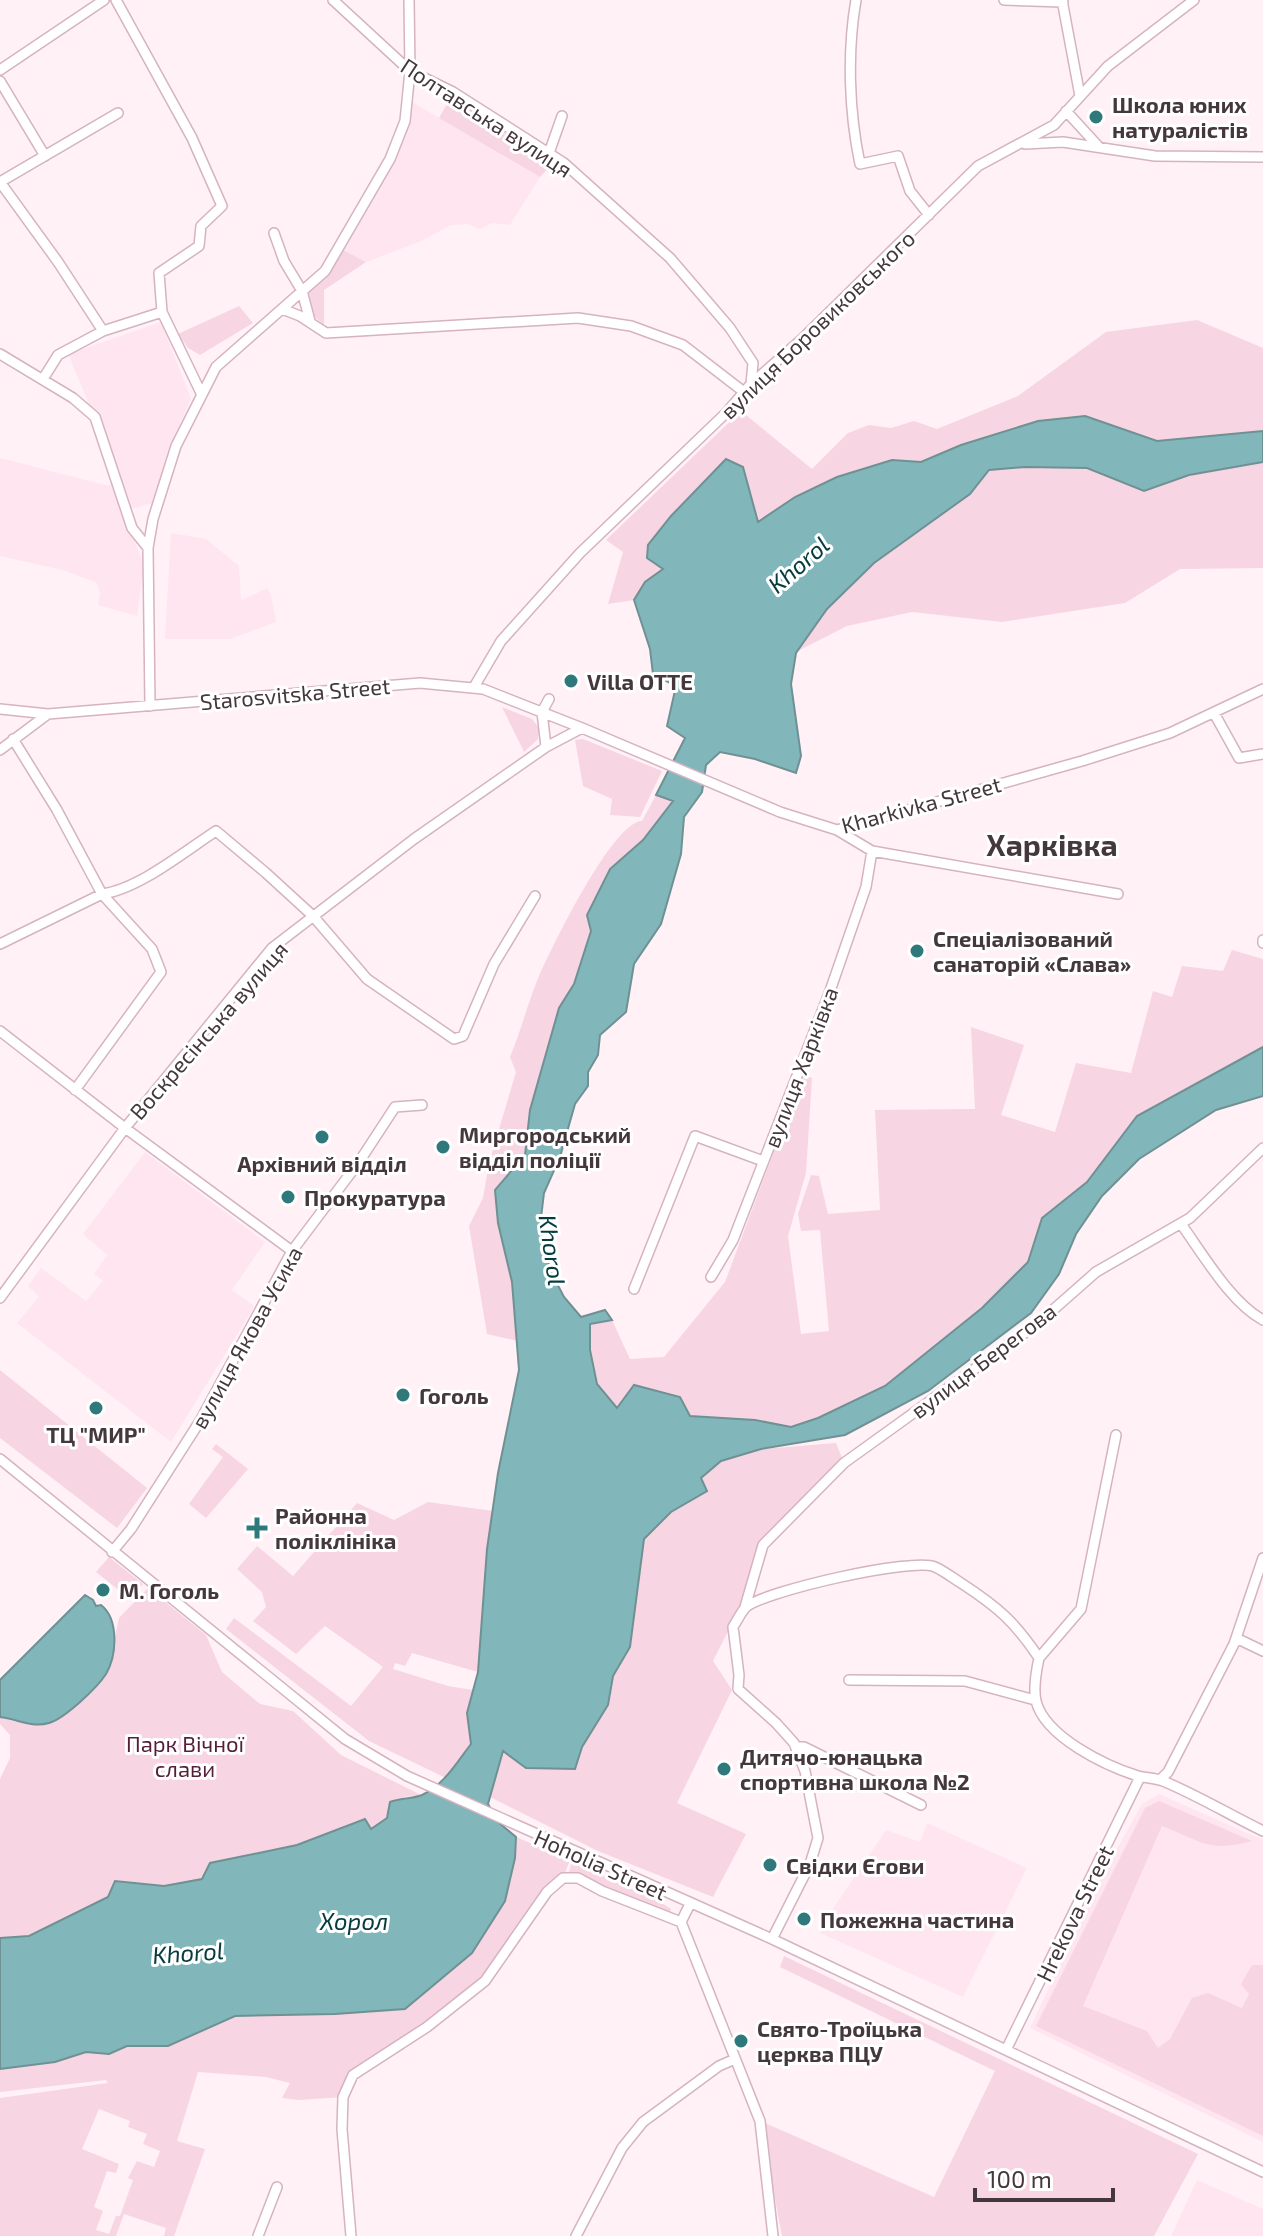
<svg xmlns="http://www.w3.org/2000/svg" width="1263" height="2236" viewBox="0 0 1263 2236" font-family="'Exo 2',sans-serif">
  <rect width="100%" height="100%" fill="#fff1f6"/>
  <path fill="#ffe5ef" d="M407,99L540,177L510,225L492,223L480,229L467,224L451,225L419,242L366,262L339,248L390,159Z
    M161,322L191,399L167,453L153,503L130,509L127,523L144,565L137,616L98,605L100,593L96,582L62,570L0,556V458L109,486L118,473L68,354Z
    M171,533L206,539L239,566L241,601L267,588L271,595L276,622L230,639H165Z
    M145,1152L265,1242L232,1290L254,1306L248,1317L171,1442L17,1323L39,1297L28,1286L41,1268L86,1301L103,1281L94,1274L107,1255L83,1234Z
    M1159,1794L1263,1840V2142L1030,2028L1104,1872L1142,1804Z
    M927,1823L1027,1868L963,1997L820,1933L830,1913L886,1830L920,1842Z
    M1197,2180L1263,2209V2236H1171Z"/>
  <path fill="#f7d5e2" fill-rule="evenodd" d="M451,97L553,163L540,177L439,118Z
    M339,248L366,262L324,290V325L307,310L302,291Z
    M239,306L253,323L200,355L188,348L178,334Z
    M1197,320L1263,348V431L1157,441L1085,416L921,462L891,460L837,477L795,497L758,522L743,467L726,459L671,516L663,569L645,582L634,600L608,604L623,552L606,540L741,411L812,469L848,433L869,425L891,428L914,421L937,429L1018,396L1106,332Z
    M1263,462V568L1180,569L1125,603L1002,622L912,612L847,626L796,652L827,609L874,563L970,494L989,470L1025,467L1087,468L1144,491L1189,475Z
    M502,707L532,719L539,728L538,739L524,752Z
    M583,739L662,771L640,817L610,815L612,799L583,786L575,740Z
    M656,795L673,801L643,840L610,869L587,915L591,931L574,984L559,1008L530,1110L525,1155L495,1190L498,1223L512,1282L518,1341L487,1334L469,1226L483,1198L489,1163L516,1072L510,1057C521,1031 528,1002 539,976C552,947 613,821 642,821Z
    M1232,950L1263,959V1047L1137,1116L1087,1182L1042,1218L1028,1262L982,1308L885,1386L818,1418L791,1427L755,1420L690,1416L680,1397L662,1393L617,1408L597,1384L590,1350V1324L612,1320L630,1359L664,1357L725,1282L803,1074L812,1078L806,1173L788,1236L801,1334L829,1331L820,1230L801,1231L798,1214L811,1175L819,1176L828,1214L880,1210L875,1110L975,1109L971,1027L1024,1045L1001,1115L1055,1132L1076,1063L1131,1073L1153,991L1172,997L1182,966L1223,971Z
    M0,1370L147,1488L117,1528L0,1438Z
    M836,1443L844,1463L763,1545L744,1600L713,1661L732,1690L677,1803L746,1834L713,1897L598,1851L490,1797L503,1750L575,1769L582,1747L608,1706L613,1676L630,1647L644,1539L671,1512L707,1491L701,1478L721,1461L761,1449Z
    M216,1444L248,1469L206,1518L189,1504L223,1457L212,1449Z
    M428,1502L493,1511L487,1549L478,1672L412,1653L405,1666L395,1663L393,1669L448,1686L473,1690L467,1713L471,1744L446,1778L369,1741L226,1629L234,1618L351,1706L383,1667L325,1626L296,1654L253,1621L266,1607L262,1592L237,1569L257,1546L293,1576L357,1503L394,1520Z
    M109,1557L143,1584L130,1599L96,1572Z
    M148,1588L206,1635L222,1672L260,1704L293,1711L341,1755L421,1795L404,1797L388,1817L371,1829L365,1819L297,1845L210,1863L202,1879L164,1886L115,1881L109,1897L29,1936L0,1938V1779L10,1758V1735L0,1724V1717L16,1722L50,1723L66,1714L107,1673L119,1618Z
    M1159,1801L1252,1841C1208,1853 1201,1841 1162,1826L1083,2006L1147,2031L1158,2048L1170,2039L1192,1998L1208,1993L1242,2008L1249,1994L1241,1984L1252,1965H1263V2136L1036,2026L1145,1808Z
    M516,1837L570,1860L563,1878L485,1981L353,2075L343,2097L299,2100L282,2098L290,2083L266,2077L198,2072L177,2141L205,2149L174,2236H164L166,2228L124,2214L116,2236H0V2098L108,2083L106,2080L0,2092V2069L55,2062L86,2052L109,2054L127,2046H168L235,2016L335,2014L405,2009L472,1953L505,1901L515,1858ZM99,2109L130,2121L128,2127L147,2134L143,2144L160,2151L154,2167L137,2161L128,2178L133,2180L120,2216H116L109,2234L96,2230L103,2211L94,2207L107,2171L116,2173L119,2164L82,2149Z
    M572,1861L665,1905L671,1909L670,1914L569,1872Z
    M784,1956L1198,2154L1154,2236H782L760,2121L934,2197L995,2071L780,1967Z"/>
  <path fill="#81b7ba" stroke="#6f9194" stroke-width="2" d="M1085,416L1157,441L1263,431V462L1189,475L1144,491L1087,468L1025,467L989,470L970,494L874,563L827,609L796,653L791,684L801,756L796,773L755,759L720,752L706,765L702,792L684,817L681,854L661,924L634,964L626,1012L600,1035L598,1055L588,1072V1086L575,1104L560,1157L544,1193L540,1226L550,1270L564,1297L581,1317L605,1310L612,1320L590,1324V1350L597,1384L617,1408L634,1385L680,1397L690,1416L755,1420L791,1427L818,1418L885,1386L982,1308L1028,1262L1042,1218L1087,1182L1137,1116L1263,1047V1096L1216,1110L1139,1159L1102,1196L1076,1234L1059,1274L1031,1313L928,1391L845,1435L761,1449L721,1461L701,1478L707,1491L671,1512L644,1539L630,1647L613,1676L608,1705L582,1747L575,1769L526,1768L503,1751L488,1804L498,1822L516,1837L515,1858L505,1901L472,1953L405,2009L335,2014L235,2016L168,2046H127L109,2054L86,2052L55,2062L0,2069V1938L29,1936L108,1897L115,1881L164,1886L202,1879L210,1863L297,1845L365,1819L371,1829L387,1818L390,1802C400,1798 412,1799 422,1795C444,1785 457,1762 471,1744L467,1713L478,1672L487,1549L498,1473L519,1370L512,1282L498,1223L495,1190L525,1155L530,1110L559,1008L574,984L591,931L587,915L610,869L643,840L673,801L656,795L685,738L667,726L676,686L653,674L650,649L634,600L645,582L663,569L647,558L648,545L671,516L726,459L743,467L758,522L795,497L837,477L892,460L921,462L961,445L1038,421Z
    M85,1595L93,1600L96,1606L101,1605C119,1619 117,1655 106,1674C97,1688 64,1719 49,1723C32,1728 17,1719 0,1717V1680Z"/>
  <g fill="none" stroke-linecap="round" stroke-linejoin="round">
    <defs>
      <path id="minor" d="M116,0L192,138L222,206L201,226L199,246L159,273L162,312L201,393
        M333,0L410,71L453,92L564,163L670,258L730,328L753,363L751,384
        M856,0C847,52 849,112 860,164L898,156L910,191L929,215
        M1004,0L1063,2
        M1062,0L1080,96
        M0,70L104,0
        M0,81L45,156
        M1066,111L1099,147
        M1025,144L1063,142L1155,156L1263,157
        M549,153L562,116
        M274,233L284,261L302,291L310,321
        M282,309L300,316L326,333L578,318L631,326L683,345L744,392
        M103,331L58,262L0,182L118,113
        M0,354L73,398L95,417L132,528L148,548
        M43,379L58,355L103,331L162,312
        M474,687L501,641L580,553L727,412L751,384L802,339L978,166L1054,125L1108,66L1194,0
        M150,706L148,548L153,519L176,446L216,367L325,271L390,159L405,121L410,71L409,0
        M0,709L48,714L420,683L483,689L582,728L780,812L837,830L1082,761L1170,733L1263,689
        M1214,713L1239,758L1263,754
        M13,739L57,810L102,894L152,949L161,972L75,1090
        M546,747L542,712L549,699
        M0,750L48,714
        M837,830L872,851L1118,894
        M1263,940V943
        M0,944L102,894C139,889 185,851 216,831L266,873L313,916L367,979L454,1039L463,1036L494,964L535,896
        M0,1031L125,1128L292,1251
        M1181,1224C1203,1254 1230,1302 1263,1320
        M711,1277L733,1240L830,991L866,887L872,851
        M634,1289L695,1136L763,1161
        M0,1298L125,1128L272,948L414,839L546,747L582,728
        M0,1459L345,1739L407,1776L772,1939L1263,2172
        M112,1552L131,1529L200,1421L292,1251L359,1162L395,1107L422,1105
        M745,1607L763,1545L844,1463L1037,1324L1096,1272L1190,1218L1263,1148
        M1236,1638L1263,1651
        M1039,1658L1081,1609L1116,1435
        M849,1680L965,1681L1035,1700
        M796,1747H804L921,1805
        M1160,1780L1168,1772L1234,1644L1263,1558
        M690,1904L681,1922L760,2121L773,2236
        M772,1939L810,1864L818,1838L805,1771L794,1743L776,1723L738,1689L739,1675L733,1627C737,1621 741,1612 746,1607C765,1591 913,1557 935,1567C944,1571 953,1578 961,1583C998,1607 1015,1622 1039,1658C1036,1672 1033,1688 1036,1701C1045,1737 1106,1766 1138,1776C1146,1778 1155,1778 1163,1781C1197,1795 1230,1815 1263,1831
        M1007,2048L1140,1777
        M258,2236L277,2187
        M351,2236L342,2129L343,2097L353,2075L427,2027L485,1981L547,1892L563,1878H578L602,1891L681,1922
        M576,2236L622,2148L643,2122L719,2066L735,2059"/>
    </defs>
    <use href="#minor" stroke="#d5b3c1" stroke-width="12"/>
    <use href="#minor" stroke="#fff" stroke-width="9"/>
  </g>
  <g fill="#2f797c" stroke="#fff" stroke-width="3">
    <circle cx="1096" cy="117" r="8"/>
    <circle cx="571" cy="681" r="8"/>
    <circle cx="917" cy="951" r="8"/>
    <circle cx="322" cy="1137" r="8"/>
    <circle cx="443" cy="1147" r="8"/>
    <circle cx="288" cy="1197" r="8"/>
    <circle cx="403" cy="1395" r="8"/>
    <circle cx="96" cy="1408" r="8"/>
    <path d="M253 1516h8v8h8v8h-8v8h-8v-8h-8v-8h8z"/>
    <circle cx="103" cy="1590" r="8"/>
    <circle cx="724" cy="1769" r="8"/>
    <circle cx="770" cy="1865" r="8"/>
    <circle cx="804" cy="1919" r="8"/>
    <circle cx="741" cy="2041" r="8"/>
  </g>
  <g text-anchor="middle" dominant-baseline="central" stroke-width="6" stroke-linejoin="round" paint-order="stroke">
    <g font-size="22" font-weight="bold" fill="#45383d" stroke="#fff" text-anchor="start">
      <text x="1112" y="104">Школа юних<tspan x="1112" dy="25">натуралістів</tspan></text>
      <text x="587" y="681">Villa OTTE</text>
      <text x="933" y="938">Спеціалізований<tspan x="933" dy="25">санаторій «Слава»</tspan></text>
      <text x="459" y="1134">Миргородський<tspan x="459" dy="25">відділ поліції</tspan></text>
      <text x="322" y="1163" text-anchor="middle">Архівний відділ</text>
      <text x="304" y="1197">Прокуратура</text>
      <text x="419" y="1395">Гоголь</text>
      <text x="96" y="1434" text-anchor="middle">ТЦ "МИР"</text>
      <text x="275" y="1515">Районна<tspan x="275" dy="25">поліклініка</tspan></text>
      <text x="119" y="1590">М. Гоголь</text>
      <text x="740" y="1756">Дитячо-юнацька<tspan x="740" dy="25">спортивна школа №2</tspan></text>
      <text x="786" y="1865">Свідки Єгови</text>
      <text x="820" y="1919">Пожежна частина</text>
      <text x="757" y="2028">Свято-Троїцька<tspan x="757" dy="25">церква ПЦУ</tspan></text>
    </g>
    <g font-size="22" fill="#45383d" stroke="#fff">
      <text transform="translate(487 117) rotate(33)">Полтавська вулиця</text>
      <text transform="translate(817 324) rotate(-44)">вулиця Боровиковського</text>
      <text transform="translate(295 693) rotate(-5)">Starosvitska Street</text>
      <text transform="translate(921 804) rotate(-15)">Kharkivka Street</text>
      <text transform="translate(208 1030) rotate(-49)">Воскресінська вулиця</text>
      <text transform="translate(800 1067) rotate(-69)">вулиця Харківка</text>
      <text transform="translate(246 1337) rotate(-61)">вулиця Якова Усика</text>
      <text transform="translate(983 1360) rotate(-37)">вулиця Берегова</text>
      <text transform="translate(601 1864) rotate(24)">Hoholia Street</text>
      <text transform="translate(1074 1913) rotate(-64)">Hrekova Street</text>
    </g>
    <g font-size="22" fill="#551f3a" stroke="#fff">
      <text x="185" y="1743">Парк Вічної<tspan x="185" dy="25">слави</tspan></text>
    </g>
    <g font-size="24" font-style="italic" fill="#073c3f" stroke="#fff">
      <text transform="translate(798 564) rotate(-41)">Khorol</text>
      <text transform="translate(553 1250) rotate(82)">Khorol</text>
      <text x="354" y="1920">Хорол</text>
      <text transform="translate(188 1952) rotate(-4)">Khorol</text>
    </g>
    <g font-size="30" font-weight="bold" fill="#45383d" stroke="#fff">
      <text x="1052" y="844">Харківка</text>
    </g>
  </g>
  <path d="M975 2188v12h138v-12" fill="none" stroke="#45383d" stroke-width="4"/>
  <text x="987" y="2188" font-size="24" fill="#45383d" stroke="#ffffff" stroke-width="6" paint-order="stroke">100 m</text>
</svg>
